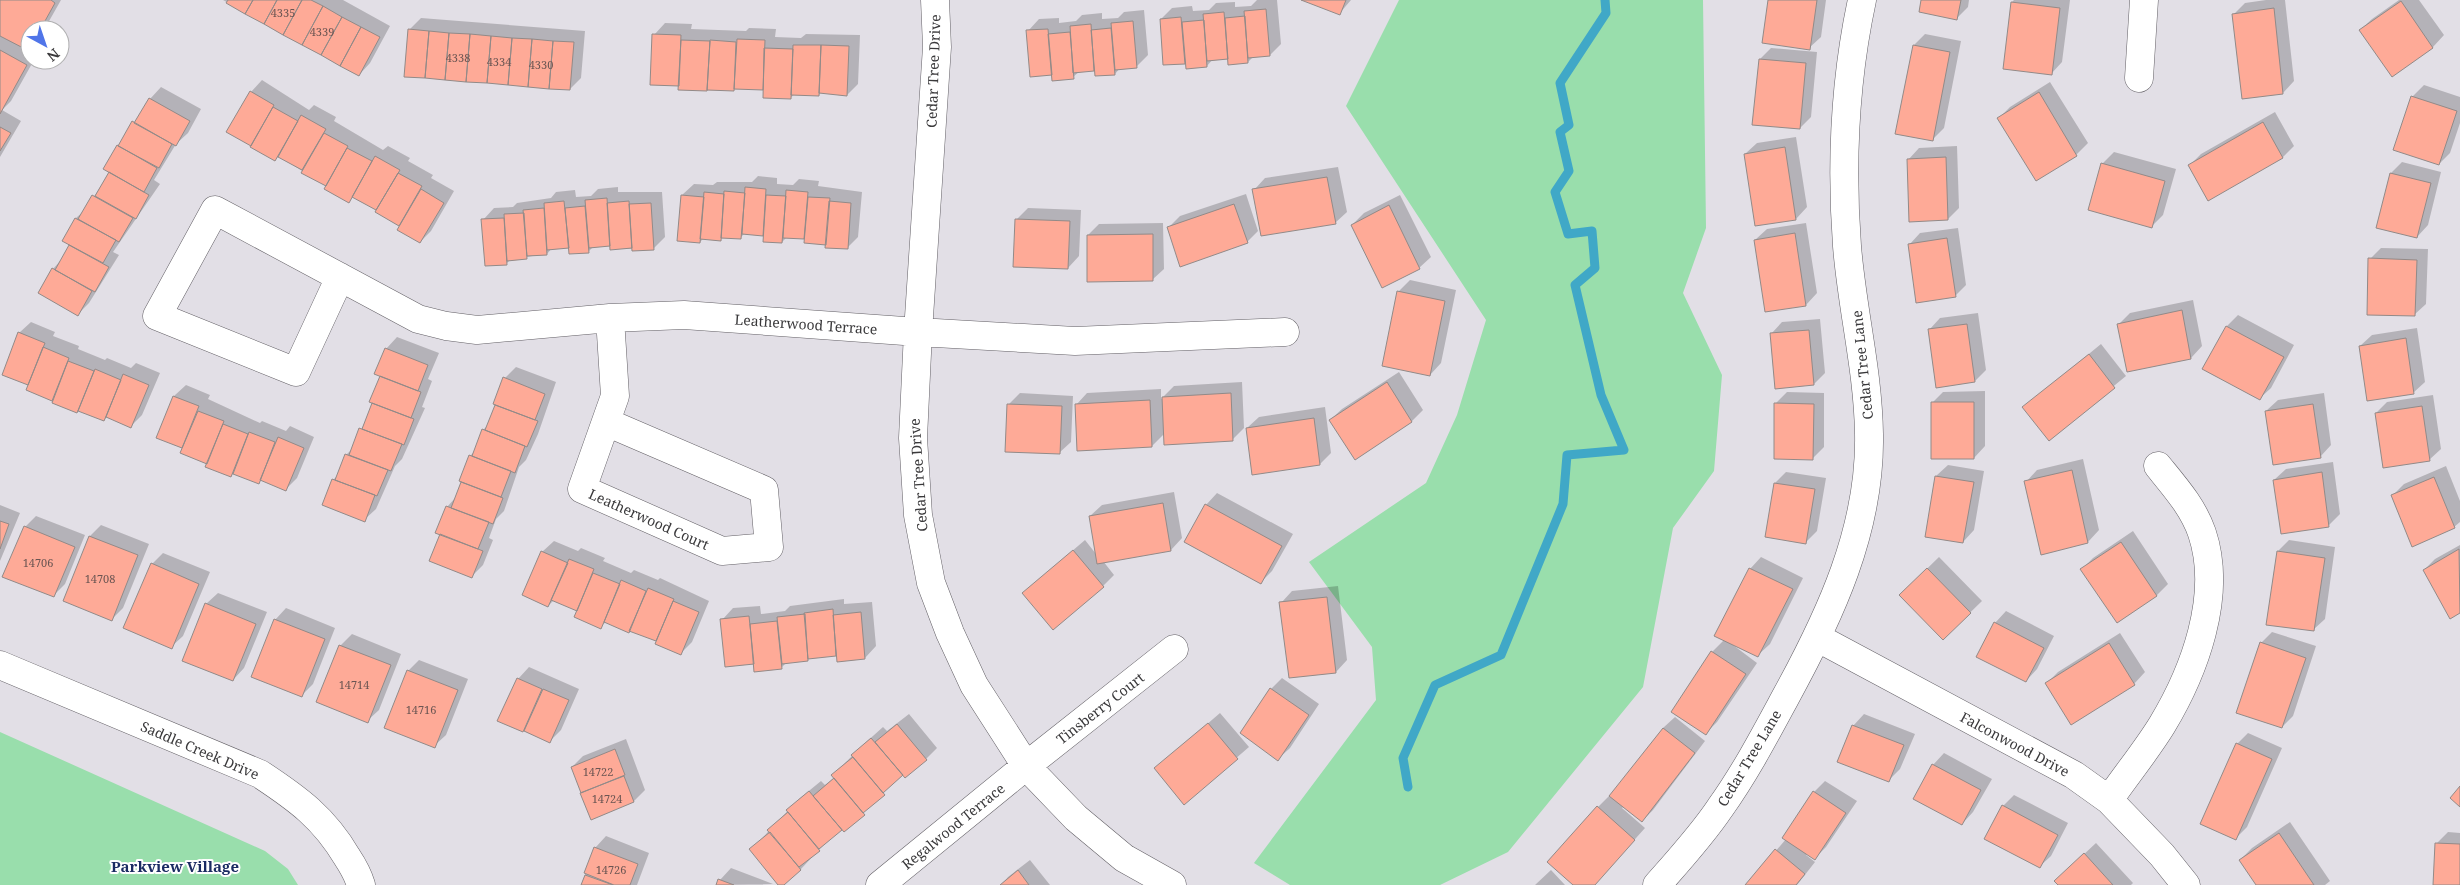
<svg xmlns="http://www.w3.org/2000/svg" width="2460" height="885" viewBox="0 0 2460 885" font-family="'Noto Serif',serif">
  <rect width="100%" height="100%" fill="#e2dfe6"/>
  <path fill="#99deac" d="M1399,0H1703L1706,228L1683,293L1722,375L1714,471L1673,528L1643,687L1508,852L1440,885H1290L1254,863L1376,700L1372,647L1309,562L1426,483L1457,415L1486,320L1346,106Z
    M0,732L265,851L288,869L298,885H0Z"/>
  <path fill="#0003" d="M0,0H61L44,30H30V60H34L11,101L2,110L21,121L0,157Z
    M223,0H343L390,26L370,63L359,75Z
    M1257,0H1277L1281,44L1270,55L1253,57L1248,62L1229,58L1213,59L1207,66L1186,62L1165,64L1161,19L1172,8L1192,6L1193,11L1209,10L1216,3L1235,2V7L1251,6Z
    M1305,0H1351L1339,14Z
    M1769,0H1826L1821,37L1809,48Z
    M1922,0H1969L1968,7L1956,19Z
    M2014,0H2070L2062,62L2051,74L2012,2Z
    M2266,0H2285L2294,81L2283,93L2234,14L2245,3Z
    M2399,0H2419L2444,35L2433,47L2392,76L2360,30L2372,19Z
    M1144,10L1148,55L1136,67L1120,68L1115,74L1096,70L1080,71L1073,77L1053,74L1028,31L1039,19L1059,18V23L1076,21L1082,15L1102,13V19L1118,18L1124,12Z
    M421,18L585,31L581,78L570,89L409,30Z
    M665,23L692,24L691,29L746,31L749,28L776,29L775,37L801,38L806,34L860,35L858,84L847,95L821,92L819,95L795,94L790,98L764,89H680L654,35Z
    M1925,34L1961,41L1944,128L1932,140L1914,45Z
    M1771,48L1817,52L1811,117L1800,128L1760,59Z
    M262,80L309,110L314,105L336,117L334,121L383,150L388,146L410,158L408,161L433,175L431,178L454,191L431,231L420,242L401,225L376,209L353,196L349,201L279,156L275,160L251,92Z
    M2050,82L2088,143L2076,155L2036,179L1999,118L2010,107Z
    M2424,85L2460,97V123L2450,153L2439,164L2412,97Z
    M161,87L201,109L188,133L176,144L154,180L160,184L113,252L119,255L89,303L78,314L53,269L61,260L70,244L64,241L76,218L86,209L110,172L105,169L150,99Z
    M2275,112L2294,146L2283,157L2209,199L2190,165L2201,154Z
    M1796,137L1807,207L1796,219L1745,154L1757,143Z
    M1957,146L1959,208L1948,219L1908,160L1919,148Z
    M2114,152L2176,169L2163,215L2152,226L2102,164Z
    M2402,162L2441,172L2428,225L2417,237L2378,227L2391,173Z
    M1338,167L1347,212L1335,223L1254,190L1265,178Z
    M758,176L777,178V184L793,185L799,179L819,181L818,186L862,192L858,237L847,248L806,238L787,237L782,242L764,234L745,233L740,238H704L700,242L682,195L694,184L713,185L717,182H752Z
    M618,187V192H662L665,237L654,248L611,249V244L594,246L588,252L570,247L552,248L547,254L511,259L507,263L483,220L494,208L513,207L517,203L551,198L556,192L575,190L576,197L591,196L598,189Z
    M1246,194L1258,231L1247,242L1168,228L1180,216Z
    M1400,195L1431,257L1419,268L1352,225L1364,213Z
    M1028,208L1081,210L1079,256L1068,268L1016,220Z
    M1163,223L1164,269L1152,280L1088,235L1099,224Z
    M1806,223L1817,293L1806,305L1755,240L1767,229Z
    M1958,228L1966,285L1955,296L1909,245L1920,233Z
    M2381,248L2428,249L2426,304L2414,315L2370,259Z
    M1410,280L1456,290L1441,363L1430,375L1398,292Z
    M2193,300L2202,346L2191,358L2119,324L2130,313Z
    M1978,313L1986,370L1975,381L1929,330L1940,318Z
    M2238,315L2294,345L2271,388L2259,399L2204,368L2227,326Z
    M1820,319L1825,373L1814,384L1771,334L1782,322Z
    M31,322L55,332L53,336L79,346L78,349L105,360L107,358L131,368L136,363L160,373L142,415L131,426L107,417L104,420L79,410L77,412L27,389L29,384L19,333Z
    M2417,328L2425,382L2413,393L2360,346L2372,335Z
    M397,337L439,353L428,379L432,381L422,407L425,408L402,459L395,466L376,509L364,520L333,480L339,474L346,455L353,448L374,402L386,349Z
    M2101,344L2126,376L2049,439L2024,407Z
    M516,367L556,382L538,434L526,460L519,467L504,511L496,519L489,538L493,540L483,565L472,576L441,534L447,507L456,497L470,456L476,450L483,430L488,425L505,378Z
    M1399,372L1423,410L1412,421L1355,458L1330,420L1342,409Z
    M1242,382L1244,428L1232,440L1165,433L1152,446L1076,405L1087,393L1161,389V399L1174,386Z
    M186,385L210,395L208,399L260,423L262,421L286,431L290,426L314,437L297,478L286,489L261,479L258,483L234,473L231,476L184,448L158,437L174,396Z
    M1985,391V446L1974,458L1932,403L1943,392Z
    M1787,392L1824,393V447L1813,458L1775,404Z
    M1020,393L1073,396L1071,442L1059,453L1008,405Z
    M2324,393L2331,445L2320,457L2266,411L2278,400Z
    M2433,395L2441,449L2429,460L2376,413L2387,402Z
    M1325,407L1331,453L1320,464L1247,428L1259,417Z
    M2083,459L2099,530L2088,542L2042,553L2026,482L2037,470Z
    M2333,462L2340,514L2328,526L2274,480L2286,469Z
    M1948,465L1984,471L1974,530L1963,542L1936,476Z
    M2446,466L2460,501V522L2454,527L2392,496L2404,484Z
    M1786,472L1826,478L1817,531L1805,543L1766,536L1775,483Z
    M1174,492L1182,538L1171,550L1103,561L1114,575L1103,586L1023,593L1085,540L1096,554L1090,516L1102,505Z
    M1217,493L1293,534L1272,571L1261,582L1206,505Z
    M0,505L20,513L0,561Z
    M36,516L85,535L65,584L53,596L25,527Z
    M101,525L149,544L123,608L112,619L64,600L90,536Z
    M2133,531L2168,584L2157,595L2117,621L2082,569L2093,558Z
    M2289,540L2335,547L2325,619L2313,630L2278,551Z
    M554,541L578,551L581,548L605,558L603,561L631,573L634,570L658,580L660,578L709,601L692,642L681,653L658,640L606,622L600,627L578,611L554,600L548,606L542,552Z
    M2460,545V612L2451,617L2424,570L2435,559Z
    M163,553L210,572L183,636L171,647L152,564Z
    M1761,557L1803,578L1770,644L1758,655L1725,639L1757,663L1717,722L1706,733L1673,712L1712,652L1725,639L1750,569Z
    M1939,557L1982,601L1943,639L1900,595Z
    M1338,586L1347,660L1336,672L1281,603L1292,591Z
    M218,593L267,612L244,668L233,680L206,604Z
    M844,599V604L872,602L876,646L865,658L838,655L808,658L788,661L782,667L755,662L722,620L733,608L760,606L761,614L785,611L790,606Z
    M286,608L335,628L313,684L302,695L275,620Z
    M2006,611L2054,636L2037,669L2026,681L1995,623Z
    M2272,632L2316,646L2293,716L2282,727L2261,643Z
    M2120,633L2145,672L2134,684L2047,683L2058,672Z
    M352,634L401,654L379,710L367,721L340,646Z
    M419,660L468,679L446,735L434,746L408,671Z
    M529,667L579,689L561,730L549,742L499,720L518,679Z
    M1282,678L1319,704L1290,748L1278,759L1271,689Z
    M1220,713L1249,747L1184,803L1156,768Z
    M909,714L937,748L926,759L894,781L844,831L842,828L830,838L801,869L780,885L751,850L799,799L821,781L825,785L835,777L833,775L864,744L883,727L887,731Z
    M1864,714L1915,734L1900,769L1889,780L1853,726Z
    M1675,717L1705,741L1653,810L1642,821L1624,806L1622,808L1645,828L1594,885H1575L1598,807L1609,796L1610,797L1663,728Z
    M2248,733L2282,748L2247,827L2236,838L2237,744Z
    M626,739L645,790L634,801L591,818L572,767L583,756Z
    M1944,753L1992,779L1973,812L1962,824L1933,765Z
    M1825,781L1857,801L1826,847L1815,858L1807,853L1806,855L1815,862L1797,885H1747L1786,839L1814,792Z
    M2014,795L2068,823L2051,856L2039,867L2003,806Z
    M2290,822L2330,881L2325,885H2257L2240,860L2252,848Z
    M2448,832L2460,833V885H2435L2436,844Z
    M606,836L649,853L637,885H581L595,848Z
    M2096,843L2133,883L2131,885H2060L2067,870Z
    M1030,860L1050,885H1001L1008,877Z
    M731,868L773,884L718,885L720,880Z
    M1551,870L1565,885H1535Z"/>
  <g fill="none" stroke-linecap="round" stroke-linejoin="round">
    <path stroke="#40a8c7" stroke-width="9" d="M1408,787L1403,758L1435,685L1501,655L1563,504L1567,455L1624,450L1601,395L1575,285L1595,268L1592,231L1568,234L1555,192L1569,171L1560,132L1569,125L1560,83L1606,13L1605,0"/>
  </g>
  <path fill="#feaa97" stroke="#928a88" d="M0,0H51L55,3L40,30H30L29,51L0,36Z
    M228,0H253L245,14L226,3Z
    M253,0H277L264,24L245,14Z
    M277,0H302L283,35L264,24Z
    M302,0H311L323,6L302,45L283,35Z
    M1301,0H1346L1340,15Z
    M1768,0H1817L1810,50L1762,43Z
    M1921,0H1961L1957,20L1919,12Z
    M2401,1L2433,48L2392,77L2359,30Z
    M2011,2L2060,8L2052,75L2003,69Z
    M323,6L342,17L321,55L302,45Z
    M2274,8L2283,94L2242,99L2232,14Z
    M1266,9L1270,56L1248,58L1244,11Z
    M1224,12L1228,59L1207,61L1203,14Z
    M1245,16L1248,63L1228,65L1225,18Z
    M342,17L361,27L340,66L321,55Z
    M1181,17L1185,64L1163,65L1160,19Z
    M1204,20L1207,67L1186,69L1182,22Z
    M1133,21L1137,68L1115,70L1111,23Z
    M1091,24L1094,71L1073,73L1070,26Z
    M361,27L380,37L359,76L340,66Z
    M1111,28L1115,75L1095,76L1091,30Z
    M408,29L429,31L425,78L404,77Z
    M1048,29L1052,75L1030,77L1026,30Z
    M429,31L449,33L445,80L425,78Z
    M1070,32L1074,79L1052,81L1048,34Z
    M449,33L470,34L466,82L445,80Z
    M470,34L491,36L487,83L466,82Z
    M652,34L681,35L679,86L650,85Z
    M491,36L512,38L508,85L487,83Z
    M512,38L532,39L528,87L508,85Z
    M532,39L553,41L549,89L528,87Z
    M737,39L765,40L763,90L734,89Z
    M681,40L710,41L707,91L678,90Z
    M710,40L736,42L734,91L707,90Z
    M553,41L574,42L570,90L549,89Z
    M793,45H821L819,96L791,95Z
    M821,45L849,46L847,96L819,93Z
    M1913,45L1950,52L1933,141L1895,134Z
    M764,48L793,49L791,99L763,98Z
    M0,50L27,65L0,114Z
    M1759,59L1806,63L1800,129L1752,125Z
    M250,91L274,105L251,146L226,132Z
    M2039,92L2077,156L2036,181L1997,118Z
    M2411,96L2457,111L2439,165L2393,150Z
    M149,98L190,121L176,146L134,123Z
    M273,107L298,121L275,161L250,147Z
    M301,115L326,129L302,170L278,157Z
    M132,121L172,144L159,168L118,146Z
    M2263,122L2283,158L2208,201L2188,165Z
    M0,127L11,133L0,151Z
    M324,133L348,146L326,186L301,173Z
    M117,145L157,168L144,192L103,169Z
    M1785,147L1796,220L1755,226L1744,154Z
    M347,148L372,161L349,203L324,189Z
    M375,156L400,170L376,210L352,197Z
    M1946,157L1948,220L1909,222L1907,159Z
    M2101,163L2165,181L2152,228L2088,210Z
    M109,172L149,195L136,219L95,196Z
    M398,173L422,186L399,226L375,212Z
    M2390,173L2431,183L2417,238L2376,228Z
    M1327,177L1336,224L1261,236L1252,189Z
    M745,187L766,189L763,236L742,234Z
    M421,189L444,203L420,243L397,230Z
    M786,190L808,192L804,239L783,238Z
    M724,191L745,193L741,239L721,238Z
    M704,192L724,194L721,241L700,239Z
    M92,195L133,218L119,242L78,219Z
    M681,195L704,197L700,243L677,241Z
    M766,195L786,196L782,243L763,242Z
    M808,197L830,198L826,245L804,243Z
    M607,198L610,246L589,248L585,200Z
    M564,201L569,248L547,250L544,203Z
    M629,201L632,248L610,250L607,203Z
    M829,201L851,203L848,249L825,248Z
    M651,203L654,250L632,251L629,204Z
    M1234,204L1248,243L1180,267L1167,227Z
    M1389,205L1420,269L1382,288L1351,225Z
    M585,206L589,253L569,254L565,208Z
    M544,208L547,255L527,256L523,210Z
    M524,213L527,259L507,261L504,214Z
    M75,218L116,240L103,263L62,241Z
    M504,218L507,265L485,266L481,219Z
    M1015,219L1070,221L1068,269L1013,267Z
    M1795,233L1806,306L1765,312L1754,240Z
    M1153,234V281L1087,282V235Z
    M1947,238L1956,297L1916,303L1908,244Z
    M69,245L109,267L95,292L55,270Z
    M2368,258L2417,260L2415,316L2367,315Z
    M52,268L92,291L78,316L38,293Z
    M1397,291L1445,301L1430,376L1382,366Z
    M2182,310L2191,359L2127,372L2117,324Z
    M1967,324L1975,382L1936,388L1928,329Z
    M2226,326L2284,357L2260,400L2202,369Z
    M1809,330L1814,385L1775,389L1770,333Z
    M18,332L45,343L28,385L2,375Z
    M2406,338L2414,394L2367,401L2359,346Z
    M43,347L69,358L52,401L26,390Z
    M385,348L428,365L418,391L374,374Z
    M2089,354L2115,388L2049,441L2022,407Z
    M68,361L94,371L77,413L52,403Z
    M95,369L121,380L104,421L78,411Z
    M123,374L149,385L131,428L106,417Z
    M380,376L421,392L411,418L369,402Z
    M503,377L545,394L535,420L493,404Z
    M1387,382L1412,422L1355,460L1329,420Z
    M1231,393L1233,441L1164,445L1162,397Z
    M173,396L199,406L182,448L156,438Z
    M1150,400L1152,447L1077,451L1075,404Z
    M1931,402H1974V459H1931Z
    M372,403L414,419L404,445L362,429Z
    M1774,403L1814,404L1813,460L1774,459Z
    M1007,404L1062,406L1060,454L1005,452Z
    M2313,404L2321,458L2273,465L2265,411Z
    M495,405L538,421L527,447L485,430Z
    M2422,406L2430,461L2383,468L2375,413Z
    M198,411L224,421L207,464L180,453Z
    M1314,418L1320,465L1252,475L1246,428Z
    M223,424L248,434L231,477L205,467Z
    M359,428L402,444L391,471L349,455Z
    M482,429L525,446L515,473L472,456Z
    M249,432L275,442L259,484L233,474Z
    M278,437L304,448L286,491L260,480Z
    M345,454L388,470L377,496L335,480Z
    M469,455L511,471L501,497L459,481Z
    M2072,470L2088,543L2041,555L2024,481Z
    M2322,472L2329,527L2281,534L2273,480Z
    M1935,476L1974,482L1963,543L1925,537Z
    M2434,477L2455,528L2412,547L2391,495Z
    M332,479L375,495L365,522L322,505Z
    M461,482L503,498L493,524L451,508Z
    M1774,483L1815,489L1806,544L1765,537Z
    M1163,503L1171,551L1097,564L1089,516Z
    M1205,504L1282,546L1261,584L1184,542Z
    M446,506L489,522L478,549L435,533Z
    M0,521L9,524L0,549Z
    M24,526L75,547L54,597L2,577Z
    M440,534L483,551L472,578L429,561Z
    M89,536L138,555L112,621L63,601Z
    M2121,542L2157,596L2117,623L2080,569Z
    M2459,549L2460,613L2450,619L2423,570Z
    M1073,550L1104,587L1053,630L1022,593Z
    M541,551L568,563L548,607L522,595Z
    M2277,551L2325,558L2314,631L2266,625Z
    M569,559L594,569L577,611L551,600Z
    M151,563L199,584L172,649L123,628Z
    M1749,568L1793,589L1758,657L1714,636Z
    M1927,568L1971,613L1943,640L1899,595Z
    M593,573L620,584L601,629L574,617Z
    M621,580L646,591L629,633L604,622Z
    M648,588L674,599L656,641L629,631Z
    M1327,597L1336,673L1289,678L1279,602Z
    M673,601L699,612L681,655L655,644Z
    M205,603L256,624L233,681L182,661Z
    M833,609L836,656L808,659L804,613Z
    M861,612L865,659L837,662L833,615Z
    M805,614L808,661L782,664L777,617Z
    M749,616L754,664L725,667L720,619Z
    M274,619L325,639L302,697L251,677Z
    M777,621L782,669L754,672L750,624Z
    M1994,622L2044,648L2026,682L1976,657Z
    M2260,642L2306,658L2282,728L2236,713Z
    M2109,643L2135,685L2071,725L2045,683Z
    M339,645L391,665L368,723L316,702Z
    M1711,651L1746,674L1706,735L1671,712Z
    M407,670L458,690L435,748L384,728Z
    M517,678L542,689L523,732L497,721Z
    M1270,688L1309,715L1278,761L1240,733Z
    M543,689L569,700L550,743L524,731Z
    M1208,723L1238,759L1184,805L1154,768Z
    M897,724L927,760L905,778L875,742Z
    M1852,725L1904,745L1889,782L1837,762Z
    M1663,728L1695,753L1642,822L1609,796Z
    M871,738L903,775L883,793L851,755Z
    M2236,743L2272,759L2236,840L2200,824Z
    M615,749L625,775L581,793L571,767Z
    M853,757L885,795L863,813L831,775Z
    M1932,764L1981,790L1962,825L1913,799Z
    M624,776L634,802L591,820L580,793Z
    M834,778L865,815L844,832L813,796Z
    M2460,786V807L2450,798Z
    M809,791L842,830L819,849L786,810Z
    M1813,791L1846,813L1815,860L1782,838Z
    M2002,805L2058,835L2040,868L1984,839Z
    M1597,806L1635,840L1595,885H1573L1547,862Z
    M788,812L820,851L799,867L767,830Z
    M770,832L801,870L784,885H778L749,849Z
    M2279,833L2314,885H2256L2239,860Z
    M2435,843L2460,844V885H2433Z
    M594,847L638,864L630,885H614L584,873Z
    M1775,849L1805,874L1796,885H1745Z
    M2084,853L2113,885H2058L2054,881Z
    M1018,870L1029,885H1000Z
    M585,875L613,885H581Z
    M718,879L734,885H716Z"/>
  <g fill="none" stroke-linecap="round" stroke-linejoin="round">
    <defs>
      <path id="minor" d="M935,0L937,47L918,332L913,438L918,515L931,583L950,633L974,685L1026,766L1076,818L1124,858L1172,885
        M2139,78L2144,0
        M340,277L296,372L157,316L215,210L418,319L446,326L477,330L610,318L684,315L918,332L1075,341L1285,332
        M606,422L764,490L769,547L722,551L582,489L615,396L610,318
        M1818,638L2074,775L2109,800L2162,855L2186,885
        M0,665L260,774C298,799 324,818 347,857C353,866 358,875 361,885
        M2109,800C2126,775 2146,751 2162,725C2194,672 2223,596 2202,533C2193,507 2175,487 2158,466
        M880,885L1026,766L1174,649
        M1657,885C1679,860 1702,835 1720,808C1745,773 1765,735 1785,698C1830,616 1871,529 1869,434C1868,370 1852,309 1847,246C1841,165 1845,79 1862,0"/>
    </defs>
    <use href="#minor" stroke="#625f65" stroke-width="29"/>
    <use href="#minor" stroke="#fff" stroke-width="28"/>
  </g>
  <g text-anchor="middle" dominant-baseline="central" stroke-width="4" stroke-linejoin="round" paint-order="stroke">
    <g font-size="11" fill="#6b5552">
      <text x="283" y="12">4335</text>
      <text x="322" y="31">4339</text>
      <text x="458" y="57">4338</text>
      <text x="499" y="61">4334</text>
      <text x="541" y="64">4330</text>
      <text x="38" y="562">14706</text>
      <text x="100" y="578">14708</text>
      <text x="354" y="684">14714</text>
      <text x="421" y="709">14716</text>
      <text x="598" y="771">14722</text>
      <text x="607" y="798">14724</text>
      <text x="611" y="869">14726</text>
    </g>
    <g font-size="14" fill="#3a393b" stroke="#fff">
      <text transform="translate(933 71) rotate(-88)">Cedar Tree Drive</text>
      <text transform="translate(806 324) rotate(4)">Leatherwood Terrace</text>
      <text transform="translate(1862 365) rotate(-96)">Cedar Tree Lane</text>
      <text transform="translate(918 475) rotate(-94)">Cedar Tree Drive</text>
      <text transform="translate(649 519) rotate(24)">Leatherwood Court</text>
      <text transform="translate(1100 708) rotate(-38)">Tinsberry Court</text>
      <text transform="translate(2015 744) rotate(28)">Falconwood Drive</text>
      <text transform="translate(200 750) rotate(23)">Saddle Creek Drive</text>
      <text transform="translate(1749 758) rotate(-59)">Cedar Tree Lane</text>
      <text transform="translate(953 826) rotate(-39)">Regalwood Terrace</text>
    </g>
    <g font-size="15" font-weight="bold" fill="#1a2b62" stroke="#fff">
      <text x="175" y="866">Parkview Village</text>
    </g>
  </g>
  <g transform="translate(45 45) rotate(140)"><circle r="24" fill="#ffffff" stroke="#b0b0b1"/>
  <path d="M0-4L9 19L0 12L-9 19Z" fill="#5075e9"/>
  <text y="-8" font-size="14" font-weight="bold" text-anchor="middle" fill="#3a393b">N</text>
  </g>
</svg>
